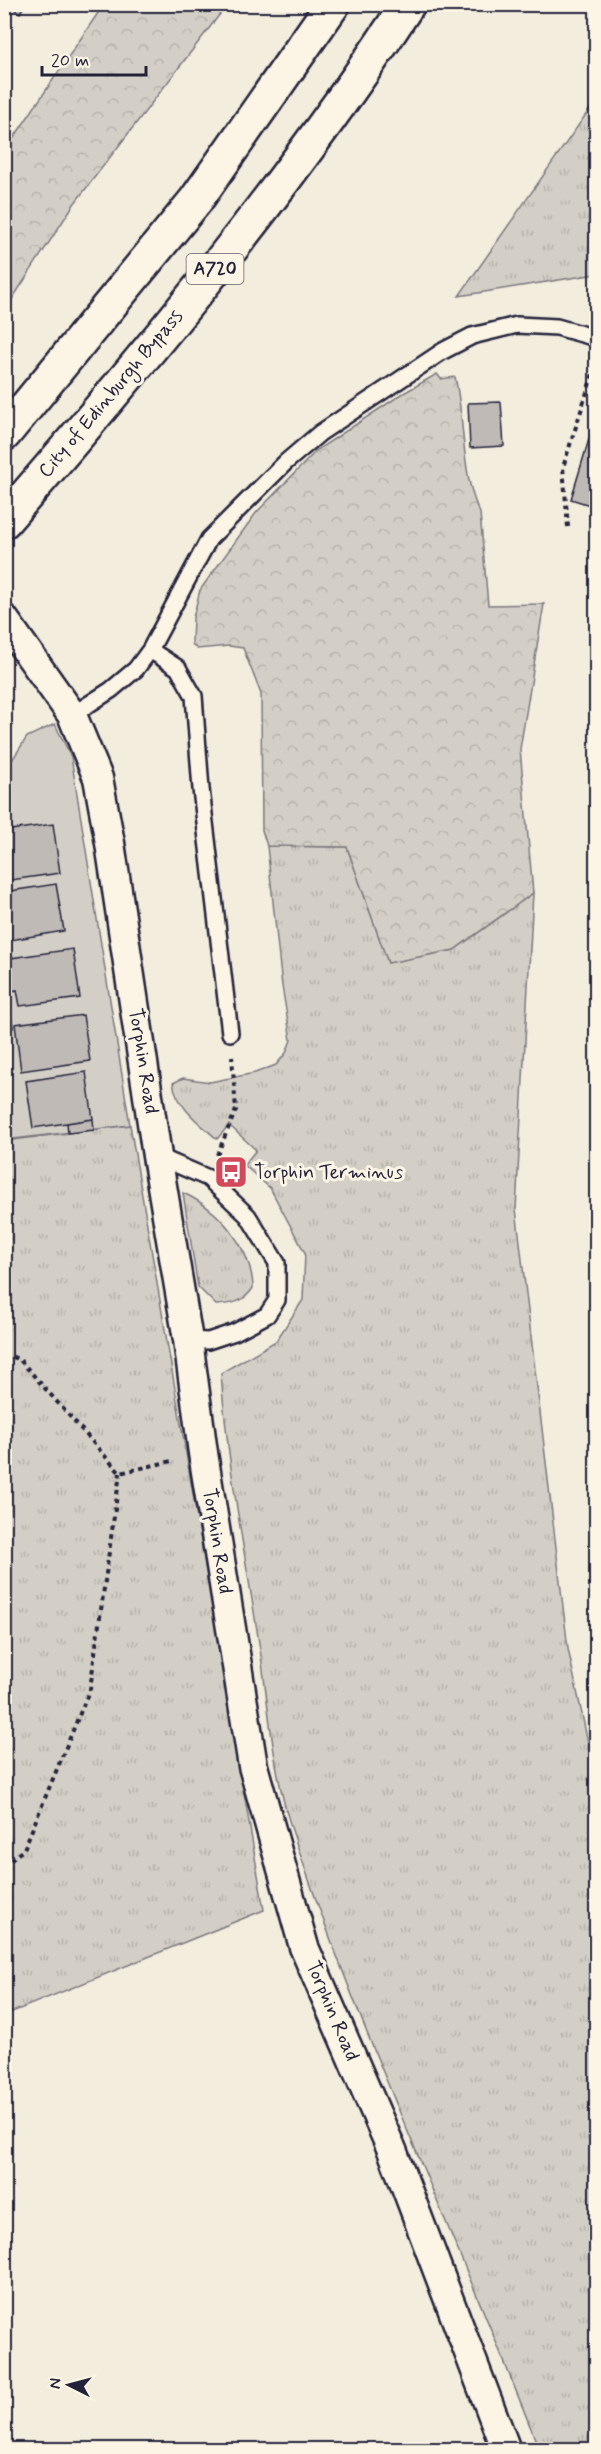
<svg xmlns="http://www.w3.org/2000/svg" width="601" height="2454" viewBox="0 0 601 2454" font-family="Mynerve,sans-serif">
  <defs>
    <pattern id="grass-tufts" width="24" height="20" patternUnits="userSpaceOnUse" patternTransform="scale(1.5)"><rect width="24" height="20" fill="#d4cfc6"/><path d="M3 7l-1-3M5 7V3M7 7l1-3M15 17l-1-3M17 17v-4M19 17l1-3" fill="none" stroke="#b6b1ab"/></pattern>
    <pattern id="forest-crowns" width="20" height="18" patternUnits="userSpaceOnUse" patternTransform="scale(1.5)"><rect width="20" height="18" fill="#d4cfc6"/><path d="M2 6a3 3 0 1 1 6 0M12 15a3 3 0 1 1 6 0" fill="none" stroke="#b6b1ab"/></pattern>
  </defs>
  <rect width="100%" height="100%" fill="#f3edde"/>
  <filter id="ink" filterUnits="userSpaceOnUse"><feTurbulence type="fractalNoise" baseFrequency=".0167" numOctaves="2"/><feDisplacementMap in="SourceGraphic" scale="12" xChannelSelector="R" yChannelSelector="G"/><feConvolveMatrix kernelMatrix="1 2 1 2 8 2 1 2 1" color-interpolation-filters="sRGB"/></filter>
  <g filter="url(#ink)">
    <path fill="url(#grass-tufts)" stroke="#7b7880" stroke-width="1.5" d="M596,97V274L459,296L594,103Z
      M267,846L347,847L388,963L454,950L533,893L516,1209L568,1649L596,1780V2449H539C459,2241 361,2040 291,1827C272,1768 269,1704 259,1643C245,1553 227,1464 221,1373L276,1341L303,1300L305,1253L270,1188L244,1165L256,1150L229,1125L217,1139C199,1123 177,1107 173,1083L183,1078L210,1082L255,1073L276,1065L286,1053L291,1040L282,986Z
      M130,1125L264,1910L5,2015V1141Z
      M183,1193C219,1209 252,1248 253,1288C244,1302 233,1304 216,1305L198,1287Z"/>
    <path fill="url(#forest-crowns)" stroke="#7b7880" stroke-width="1.5" d="M104,4L227,5L74,204L5,310V151Z
      M437,374L441,379L455,377C465,419 461,476 480,513L488,605L544,604L520,749L533,893L454,950L388,963L347,847L267,846L262,830L261,694L243,648L229,646L197,649L192,644L193,618L200,590L256,513L317,450L402,394Z"/>
    <path fill="#d4cfc6" stroke="#7b7880" stroke-width="1.5" d="M55,724L71,757L130,1125L5,1140V771L27,737Z"/>
    <path fill="#bfbab6" stroke="#22223b" stroke-width="1.5" d="M7,4H25L20,13Z
      M501,402L504,446L470,448L468,403Z
      M596,416V507L571,499Z
      M53,824L60,873L4,881V831Z
      M56,884L64,931L4,941V892Z
      M73,949L80,998L20,1006L17,990L8,992L4,989V959Z
      M11,1015L13,1028L4,1030V1016Z
      M83,1015L90,1061L21,1071L15,1024Z
      M86,1072L93,1119L33,1128L26,1081Z
      M93,1119L94,1130L68,1133L67,1123Z"/>
    <g fill="none" stroke-linecap="round" stroke-linejoin="round">
      <defs>
        <path id="service" d="M150,650L178,668L194,696L201,789L230,1033
          M72,715L111,690L136,669L150,650L209,539L286,462L320,433L443,351L472,336L517,325L557,327L596,338
          M157,1156L208,1178L248,1216L277,1263V1300L267,1315L235,1332L208,1341L188,1340"/>
        <path id="minor" d="M4,619L72,715L98,778L110,843L157,1156L188,1340L203,1453L253,1766L304,1947L392,2150L506,2450"/>
        <path id="trunk" d="M4,434L196,200L333,4
          M4,521C147,356 288,187 408,4"/>
      </defs>
      <use href="#service" stroke="#22223b" stroke-width="20"/>
      <use href="#minor" stroke="#22223b" stroke-width="33"/>
      <use href="#trunk" stroke="#22223b" stroke-width="38"/>
      <path stroke="#22223b" stroke-width="4" stroke-dasharray="4.5 4.5" stroke-linecap="butt" d="M568,527L563,467L596,364
        M217,1155L236,1110L232,1056
        M4,1353L20,1360L120,1473L172,1461
        M4,1866L24,1849L90,1689L120,1473"/>
      <use href="#service" stroke="#fcf5e5" stroke-width="15"/>
      <use href="#minor" stroke="#fcf5e5" stroke-width="28"/>
      <use href="#trunk" stroke="#fcf5e5" stroke-width="33"/>
    </g>
  </g>
  <defs>
    <symbol id="bus-square" viewBox="-11 -11 22 22"><rect x="-9" y="-9" width="18" height="18" rx="4" fill="#d1495b" stroke="#fcf5e5"/><path d="M-5-6H5V4H4V6H2V4H-2V6H-4V4H-5ZM-3.5-4V0h7V-4ZM-3.5 1.2v1.5H-2V1.2ZM2 1.2v1.5H3.5V1.2Z" fill="#fff"/></symbol>
  </defs>
  <g fill-rule="evenodd">
    <use href="#bus-square" x="212" y="1153" width="38" height="38"/>
  </g>
  <g text-anchor="middle" dominant-baseline="central" stroke-width="6" stroke-linejoin="round" paint-order="stroke">
    <rect fill="#fcf5e5" stroke="#63616e" stroke-width="1.5" x="186.5" y="254" width="57" height="30" rx="4.5"/>
    <g font-size="18" font-weight="bold" fill="#22223b">
      <text x="215" y="269">A720</text>
    </g>
    <g font-size="20" fill="#22223b" stroke="#fcf5e5">
      <text transform="translate(111 394) rotate(-50)">City of Edinburgh Bypass</text>
      <text transform="translate(143 1061) rotate(81)">Torphin Road</text>
      <text transform="translate(217 1541) rotate(81)">Torphin Road</text>
      <text transform="translate(332 2011) rotate(67)">Torphin Road</text>
    </g>
    <g font-size="20" fill="#22223b" stroke="#fcf5e5" text-anchor="start">
      <text x="254" y="1172">Torphin Terminus</text>
    </g>
  </g>
  <rect width="601" height="2454" fill="none" stroke="#fcf5e5" stroke-width="24"/>
  <rect x="12" y="12" width="577" height="2430" fill="none" stroke="#22223b" stroke-width="2" filter="url(#ink)"/>
  <g transform="translate(69 2385) rotate(276)" stroke="#fcf5e5" stroke-width="4.5" paint-order="stroke">
  <path d="M0-4.5L10 22L0 15L-10 22Z" fill="#22223b"/>
  <text y="-9" font-size="16" font-weight="bold" text-anchor="middle" fill="#22223b">N</text>
  </g>
  <path d="M42 66v9h104v-9" fill="none" stroke="#22223b" stroke-width="3"/>
  <text x="51" y="66" font-size="18" fill="#22223b" stroke="#fcf5e5" stroke-width="4.5" paint-order="stroke">20 m</text>
</svg>
